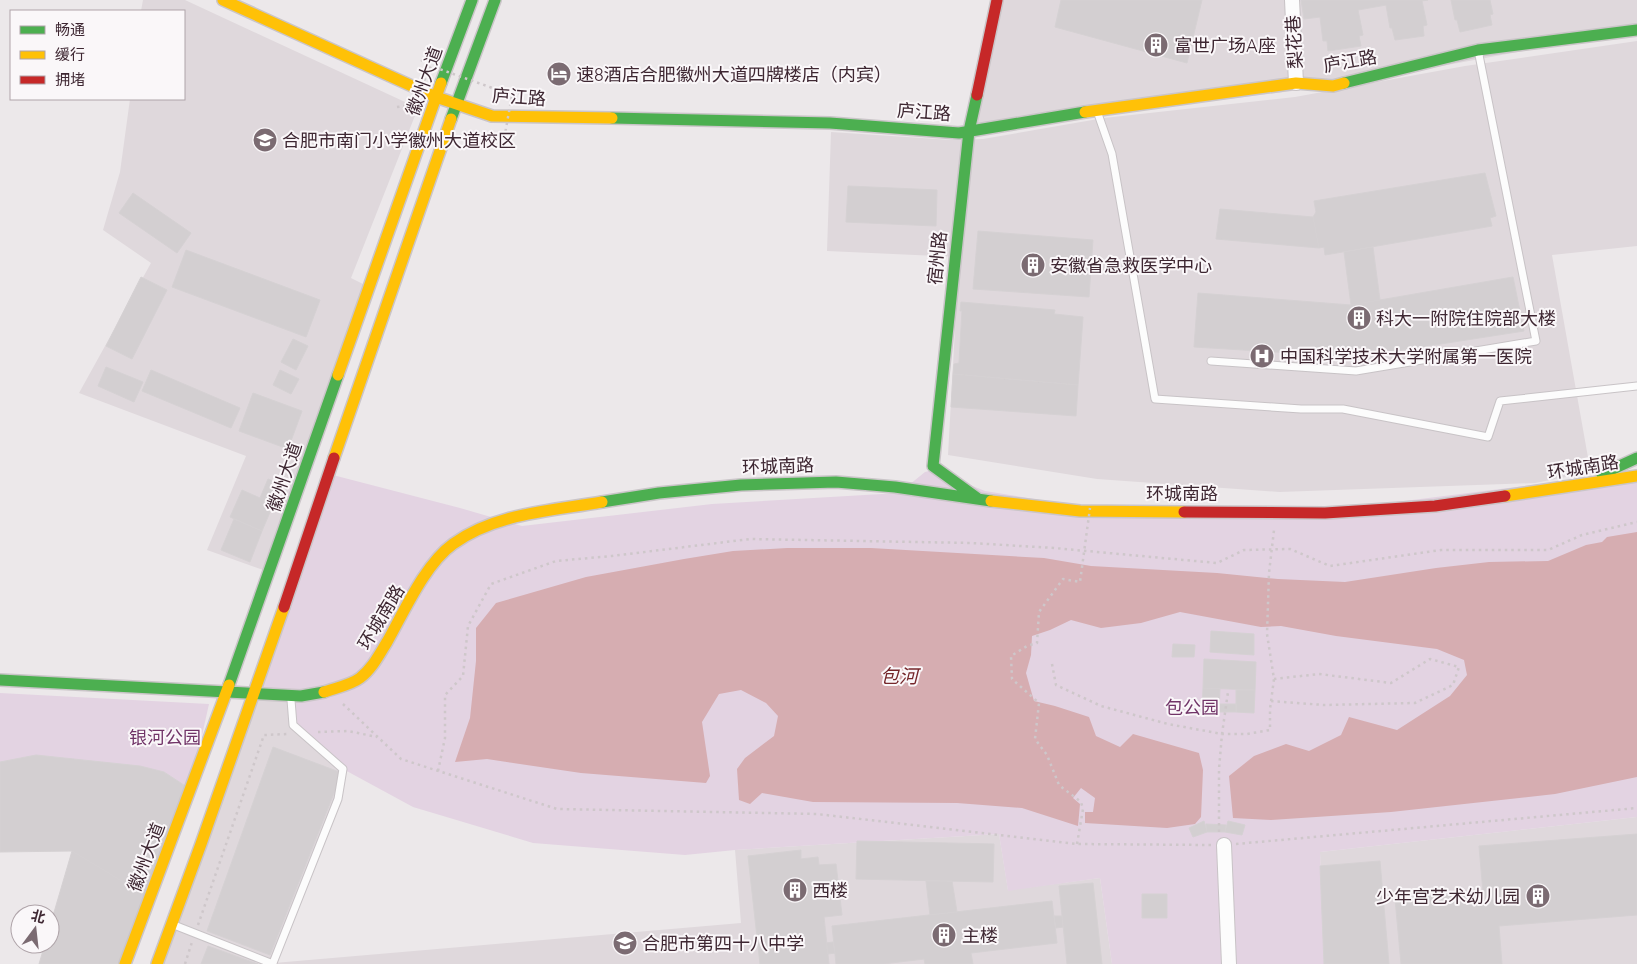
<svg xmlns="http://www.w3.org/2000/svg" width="1637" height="964" viewBox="0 0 1637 964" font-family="Quicksand,'Noto Sans SC',sans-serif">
  <rect width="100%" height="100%" fill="#ece8ea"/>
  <path fill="#dfd8dc" d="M143,0H185L418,108L351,278L369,287L269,572L207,550L246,456L79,393L151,263L103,230L120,172L130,99H184V11H141Z
    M997,0H1637V30L1333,86L969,131Z
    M1637,41V246L1552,255L1589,463L1581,474L1535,483L1279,492L1097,479L948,455L959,257L827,251L831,132L952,140L983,139L1104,118L1295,97L1465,66Z
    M253,699L291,700L343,769L338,799L274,963L741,923L735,850L999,834L1008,890L1100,878L1112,964H157Z
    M1637,817V964H1324L1320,852Z"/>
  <path fill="#e3d3e2" d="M933,470L985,491L1090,508L1276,517L1637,472V817L1320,852L1324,964H1112L1100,878L1008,891L999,834L735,850L685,855L533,843L413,807L343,769L293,725L291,700L253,699L329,474L460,508L522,526L712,504L899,493L925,472Z
    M0,693L209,704L190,789L164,772L0,762Z"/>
  <path fill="#d6adb1" d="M1637,532V777L1555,794L1391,812L1271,820L1233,818L1229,776L1254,756L1286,744L1309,751L1341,735L1349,717L1397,730L1450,696L1467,675L1464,660L1437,649L1336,636L1281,626L1261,627L1180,612L1141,623L1101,628L1071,620L1050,630L1032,636L1031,655L1026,673L1034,701L1055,706L1089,717L1096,736L1120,747L1133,734L1199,753L1203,770L1201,817L1195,824L1167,828L1085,823V812H1093L1095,798L1081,788L1073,798L1080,804L1078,826L1022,808L957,803L813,802L762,793L750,804L739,800L737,769L745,758L774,736L778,716L766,703L741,690L719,694L702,722L710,776L706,783L581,773L487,759L455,762L470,718L476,661V628L496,603L586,577L684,559L733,551L787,548H871L1044,558L1091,566L1217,573L1278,579L1345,582L1436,568L1489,562L1548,561L1586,545L1602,542L1607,537Z"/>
  <path fill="#d3cfd1" stroke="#d5d1d3" d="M1061,0H1202L1187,63L1055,27Z
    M1301,0H1428L1422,1L1427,25L1423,26L1424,36L1395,40L1392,28H1390L1386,5L1358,10L1363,35L1359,36L1361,46L1328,51L1327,41H1323L1320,17L1304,19Z
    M1451,0H1490L1493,14L1490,15L1492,25L1460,32L1457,20H1455Z
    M1485,173L1496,216L1490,218L1492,226L1325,255L1324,247L1319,248L1313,217L1316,212L1314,201Z
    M848,186L937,190L936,226L846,222Z
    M133,193L191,233L177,253L119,213Z
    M1220,209L1313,217L1319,248L1216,239Z
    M978,231L1093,240L1089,297L973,289Z
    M1373,247L1380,300L1351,305L1344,252Z
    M186,250L320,300L306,337L172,287Z
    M141,277L167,290L132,359L106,346Z
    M1513,277L1524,331L1357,357L1194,347L1198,293L1351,305Z
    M961,302L1055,310L1054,314L1083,317L1078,385L953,374L954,364L959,363L962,311H960Z
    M293,339L308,346L296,370L281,362Z
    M106,367L143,382L134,402L98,386Z
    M151,370L240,408L231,428L142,391Z
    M280,370L299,379L291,394L273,385Z
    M953,374L1078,385L1076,416L951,407Z
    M253,393L302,411L288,449L239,431Z
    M268,479L282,484L262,531L230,517L242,490L260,498Z
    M234,519L262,531L250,562L221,550Z
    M1211,631L1254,634V655L1210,652Z
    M1173,644L1195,645L1194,657H1172Z
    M1204,659L1256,662L1255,690L1203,688Z
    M1203,688L1220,689L1219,712L1202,711Z
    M1236,690H1255L1254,713L1236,712Z
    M1219,704H1236V712H1219Z
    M273,747L342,773L270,955L207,931Z
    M36,755L140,766L164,772L190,789L150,898L72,851L0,852V762Z
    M1204,821L1207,832L1193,837L1189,828Z
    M1228,821L1245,825L1242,835L1225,832Z
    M1206,824L1226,825L1225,832H1207Z
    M1637,834V915L1499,926L1502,964H1401L1395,899L1483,892L1479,846Z
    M857,841L994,844L993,882L856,879Z
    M801,850V859L818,857L819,865L836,864L842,915L824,917L829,964H760L748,856Z
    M72,851L150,898L125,964H39L45,944H50V926Z
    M1380,861L1389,964H1324L1320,866Z
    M926,881H952L957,912L930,915Z
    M1093,883L1102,964H1067L1059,886Z
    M1142,894H1167V918H1142Z
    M1052,901L1057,943L971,953L973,964H925L924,959L883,964H836L832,926Z
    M1054,916H1062L1063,927L1056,928Z
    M833,942L835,953L828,954L826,943Z
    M208,946L258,964H201Z"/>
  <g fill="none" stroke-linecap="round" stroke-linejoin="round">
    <defs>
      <path id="lane" d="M1097,111L1112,154L1155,399L1301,409H1343L1488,437L1500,401L1637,386
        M1211,361L1356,371L1536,341L1478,50
        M174,925L273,964
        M273,963L338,799L343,769L293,725L291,700"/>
      <path id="street" d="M1292,0L1296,83
        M1224,845L1229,964"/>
      <path id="fast" d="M441,83L472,0
        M1344,83L1478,50L1637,30
        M977,95L969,131L933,466L977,498
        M612,118L830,123L959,133L1085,112
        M451,119L495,0
        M1602,474L1637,458
        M602,502L659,493L741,485L836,482L895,487L991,501
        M0,680L301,696L324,692
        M229,685L338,375"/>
      <path id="slow" d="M223,0L436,97L492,116L612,118
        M1085,112L1296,83L1333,86L1344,83
        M338,375L441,83
        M334,458L451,119
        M1505,496L1637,476
        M991,501L1080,511L1184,512
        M324,692C335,688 351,685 360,678C372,669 379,655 387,642C404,612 425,564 453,544C496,513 551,511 602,502
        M125,964L229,685
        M157,964L201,844L284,607"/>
      <path id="jam" d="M977,95L997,0
        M1184,512L1325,513L1435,506L1505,496
        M284,607L334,458"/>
    </defs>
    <use href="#lane" stroke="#c8c3c6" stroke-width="9"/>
    <use href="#street" stroke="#c8c3c6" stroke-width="16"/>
    <use href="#fast" stroke="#cac5c8" stroke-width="14"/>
    <use href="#slow" stroke="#cac5c8" stroke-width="14"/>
    <use href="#jam" stroke="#cac5c8" stroke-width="14"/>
    <path stroke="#cec7ca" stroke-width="2.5" stroke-dasharray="2.5 4" stroke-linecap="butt" d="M421,60L428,64
      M512,95L520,93L522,100
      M397,107L411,105
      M505,134L510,142
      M1052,664L1056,685L1101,706L1168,724L1222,734L1228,692
      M1271,701L1324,705L1415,703L1453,685L1459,667L1430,659L1391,683L1319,674L1274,679
      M343,704L401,759L557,809L817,814L1077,844L1211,845
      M318,732L348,731L377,737
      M438,771L445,738V695L463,676L468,626L491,584L556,561L612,556L750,539L971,543L1054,548L1217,563L1244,550L1290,549L1330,566L1441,550H1548L1582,535L1637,522
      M1219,832V769L1222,734H1247L1270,730V709L1274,679L1267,634L1269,573L1274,530
      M1236,844L1637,808
      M198,925L264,735L288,734
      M185,964L192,942"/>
    <use href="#lane" stroke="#fcfcfc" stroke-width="7"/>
    <use href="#street" stroke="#fcfcfc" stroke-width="14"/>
    <use href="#fast" stroke="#4caf50" stroke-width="11"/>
    <use href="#slow" stroke="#ffc107" stroke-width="11"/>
    <use href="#jam" stroke="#c62828" stroke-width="11"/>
    <path stroke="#cec7ca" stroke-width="2.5" stroke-dasharray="2.5 4" stroke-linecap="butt" d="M413,104L431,66L512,95L505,134
      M1077,844L1083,809L1081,802L1059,785L1047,755L1035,739L1039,703L1012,679L1011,656L1027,646L1037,643L1039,612L1063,579L1080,582L1090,508"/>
  </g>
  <defs>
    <symbol id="building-disc" viewBox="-11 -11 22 22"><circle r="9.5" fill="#7b6b72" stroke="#faf7f9"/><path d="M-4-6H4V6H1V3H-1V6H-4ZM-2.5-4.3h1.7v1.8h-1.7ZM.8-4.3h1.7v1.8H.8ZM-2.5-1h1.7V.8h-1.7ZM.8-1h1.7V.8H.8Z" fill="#fff"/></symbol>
    <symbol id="hotel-disc" viewBox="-11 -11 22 22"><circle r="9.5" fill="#7b6b72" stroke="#faf7f9"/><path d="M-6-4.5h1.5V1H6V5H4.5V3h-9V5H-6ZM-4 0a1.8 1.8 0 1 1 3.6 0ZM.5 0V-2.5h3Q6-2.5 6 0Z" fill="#fff"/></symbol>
    <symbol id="school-disc" viewBox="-11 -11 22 22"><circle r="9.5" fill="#7b6b72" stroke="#faf7f9"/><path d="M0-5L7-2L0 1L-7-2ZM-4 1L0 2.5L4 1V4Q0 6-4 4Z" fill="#fff"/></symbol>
    <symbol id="hospital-disc" viewBox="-11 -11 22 22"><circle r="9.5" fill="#7b6b72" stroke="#faf7f9"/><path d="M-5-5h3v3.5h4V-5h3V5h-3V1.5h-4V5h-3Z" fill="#fff"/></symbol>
  </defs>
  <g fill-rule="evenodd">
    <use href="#building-disc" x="1142" y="31" width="28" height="28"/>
    <use href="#hotel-disc" x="545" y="60" width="28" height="28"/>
    <use href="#school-disc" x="251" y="126" width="28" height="28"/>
    <use href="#building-disc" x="1019" y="251" width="28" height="28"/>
    <use href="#building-disc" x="1345" y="304" width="28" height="28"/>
    <use href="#hospital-disc" x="1248" y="342" width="28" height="28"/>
    <use href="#building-disc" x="781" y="876" width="28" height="28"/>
    <use href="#building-disc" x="1524" y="882" width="28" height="28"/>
    <use href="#building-disc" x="930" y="921" width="28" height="28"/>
    <use href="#school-disc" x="611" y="929" width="28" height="28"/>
  </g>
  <g text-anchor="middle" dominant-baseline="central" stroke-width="4" stroke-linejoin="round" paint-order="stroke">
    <g font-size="18" fill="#3e2732" stroke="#faf7f9">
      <text transform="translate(1294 42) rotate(-93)">梨花巷</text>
      <text transform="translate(1350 61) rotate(-10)">庐江路</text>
      <text transform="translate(424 81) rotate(-70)">徽州大道</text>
      <text transform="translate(519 97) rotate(4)">庐江路</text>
      <text transform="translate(924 112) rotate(4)">庐江路</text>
      <text transform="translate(937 258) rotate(-84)">宿州路</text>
      <text transform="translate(778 466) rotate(-2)">环城南路</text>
      <text transform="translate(1583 467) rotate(-9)">环城南路</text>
      <text transform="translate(284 477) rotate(-71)">徽州大道</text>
      <text x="1182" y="493">环城南路</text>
      <text transform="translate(381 617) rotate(-59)">环城南路</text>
      <text transform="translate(146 857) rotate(-69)">徽州大道</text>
    </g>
    <g font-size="18" fill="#3e2732" stroke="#faf7f9" text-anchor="start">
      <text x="1174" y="45">富世广场A座</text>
      <text x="576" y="74">速8酒店合肥徽州大道四牌楼店（内宾）</text>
      <text x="282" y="140">合肥市南门小学徽州大道校区</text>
      <text x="1050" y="265">安徽省急救医学中心</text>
      <text x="1376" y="318">科大一附院住院部大楼</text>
      <text x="1280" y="356">中国科学技术大学附属第一医院</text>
      <text x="812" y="890">西楼</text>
      <text x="1520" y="896" text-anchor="end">少年宫艺术幼儿园</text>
      <text x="962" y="935">主楼</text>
      <text x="642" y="943">合肥市第四十八中学</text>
    </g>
    <g font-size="18" fill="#713468" stroke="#faf7f9">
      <text x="1192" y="707">包公园</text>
      <text x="165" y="737">银河公园</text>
    </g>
    <g font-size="19" font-style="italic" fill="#75262a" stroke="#faf7f9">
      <text x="899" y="676">包河</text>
    </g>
  </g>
  <rect x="10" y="10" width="175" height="90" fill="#faf7f9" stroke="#afa4a9"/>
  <rect x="20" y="26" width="25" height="8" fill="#4caf50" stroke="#afa4a9"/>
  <text x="55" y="35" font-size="15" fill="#3e2732">畅通</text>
  <rect x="20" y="51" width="25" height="8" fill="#ffc107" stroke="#afa4a9"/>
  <text x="55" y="60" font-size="15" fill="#3e2732">缓行</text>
  <rect x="20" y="76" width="25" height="8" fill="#c62828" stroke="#afa4a9"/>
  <text x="55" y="85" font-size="15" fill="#3e2732">拥堵</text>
  <g transform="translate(35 929) rotate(15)"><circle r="24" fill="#faf7f9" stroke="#afa4a9"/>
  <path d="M0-4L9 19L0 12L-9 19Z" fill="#7b6b72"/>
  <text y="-8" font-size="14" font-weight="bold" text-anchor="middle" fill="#3e2732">北</text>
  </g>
</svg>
